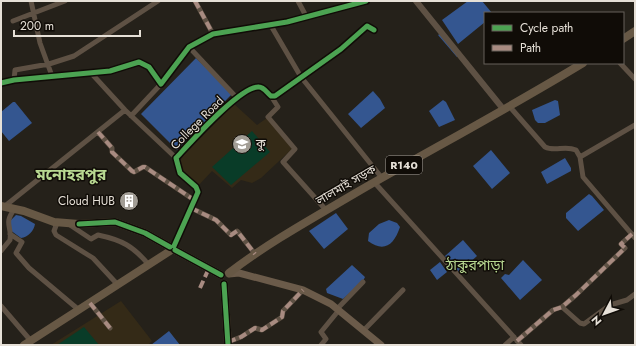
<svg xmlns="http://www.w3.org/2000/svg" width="636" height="346" viewBox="0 0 636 346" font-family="Jost,'Noto Sans Bengali',sans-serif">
  <rect width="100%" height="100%" fill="#25211a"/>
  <path fill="#342a17" d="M234,104L257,125L267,118L293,148L261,178L252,183L241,180L232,188L212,171L198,186L183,174L179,163L183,156Z
    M121,301L152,341L148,345H51Z"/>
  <path fill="#093c28" d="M252,131L270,152L231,185L212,167Z
    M84,327L99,345H57Z"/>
  <path fill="#345690" d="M468,1H482L492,13H485V22L458,44L442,20Z
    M196,58L232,94L177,150L141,114Z
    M373,91L380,99L385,108L361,128L348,114Z
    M443,100L446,102L455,120L439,127L429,111Z
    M555,100L558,101L560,115L545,123H538L535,120L532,110Z
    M13,102H15L32,123L9,141L1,131V112Z
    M491,150L510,173L492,189L473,166Z
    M565,158L571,168V171L547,184L541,172Z
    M589,194L592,196L604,210L578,231L566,218V213Z
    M336,213L348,229L324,249L309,231Z
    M16,215L21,216L35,224C34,231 28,237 21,238L10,230L11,220Z
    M389,220L397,223L400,227C394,245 384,253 368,241L369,233L379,224Z
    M463,240L477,256L459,272L445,256Z
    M523,260L542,280L520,300L501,278L505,274L509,275Z
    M440,262L447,272L437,280L430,270Z
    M352,265L365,277L363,281L343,299L327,293L326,289Z
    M169,331L180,345H151Z"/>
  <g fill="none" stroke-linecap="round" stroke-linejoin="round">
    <path stroke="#345690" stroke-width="1.5" d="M439,35L457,56"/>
    <path stroke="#5e5144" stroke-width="5" d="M31,1L40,43L52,76
      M195,1L213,34
      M298,1L306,16
      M13,21L65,1
      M270,24L301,77L382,178
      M189,47L236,97
      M620,63L635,79
      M92,74L125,110L176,158
      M14,80L15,70L49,64L74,56L158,1
      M1,83L14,80L110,71L139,62L149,67L161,84L189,47L213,34L287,22L366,1
      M271,96L278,107L268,117L295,149L283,162L326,210
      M510,107L545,147C555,152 565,145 576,150L580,157L583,177L635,238
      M131,116L161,84
      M98,132L112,148V152L132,171L134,172L143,167H145L194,200
      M580,157L635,125
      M374,182L521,345
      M5,206L125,110
      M191,208L216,220L231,235L237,231L238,232L255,254
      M57,223L54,231L56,235L93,258L118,285
      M70,225L91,239L98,235C122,240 133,246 149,265
      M10,234L22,242L16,253L29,268L79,310
      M174,246L198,192L196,187L180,173L176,158C190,143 241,85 259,87C264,87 267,93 271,96H275L341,49L367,26L374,30
      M1,251L10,240C12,224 3,225 15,208
      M90,303L110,328
      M1,306L31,341
      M562,307L580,323L584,324L610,305L627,300L635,294
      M337,309L363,282
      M364,330L403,290
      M517,341L553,310L562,307L576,295L625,248L621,244L632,234
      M228,342L241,337L255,328L262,330L282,317L283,311L303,290
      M321,345L326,339L321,332L339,310
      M505,345L514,337"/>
    <path stroke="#5e5144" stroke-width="6" d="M416,1L504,110"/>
    <path stroke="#6b5b4a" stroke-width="7" d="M229,274L239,273L303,290L331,304L381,345"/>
    <path stroke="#675845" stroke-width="8" d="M623,39L635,31
      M1,206L24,211L54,222L79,224L115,222L145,233L170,247
      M175,250L221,275
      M229,273C269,242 315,217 359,191C434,148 509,108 583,63
      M224,284L228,345
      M24,345L170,251"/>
    <path stroke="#a88b81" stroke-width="4" stroke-dasharray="8 4" stroke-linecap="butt" d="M195,1L213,34
      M98,132L112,148V152L132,171L134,172L143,167H145L194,200
      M191,208L216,220L231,235L237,231L238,232L255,254
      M200,288L209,268
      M90,303L110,328
      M517,341L553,310L562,307L576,295L625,248L621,244L632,234
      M228,342L241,337L255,328L262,330L282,317L283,311L303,290"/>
    <defs>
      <path id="cycleway" d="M1,83L14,80L110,71L139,62L149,67L161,84L189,47L213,34L287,22L366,1
        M79,224L115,222L145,233L170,247
        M174,246L198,192L196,187L180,173L176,158C190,143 241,85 259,87C264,87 267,93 271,96H275L341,49L367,26L374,30
        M175,250L221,275
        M224,284L228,345"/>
    </defs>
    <use href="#cycleway" stroke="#100c07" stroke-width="8"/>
    <use href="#cycleway" stroke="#4ca352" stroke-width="5"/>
  </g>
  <defs>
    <symbol id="university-disc" viewBox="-11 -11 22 22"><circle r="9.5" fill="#a29d95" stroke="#100c07"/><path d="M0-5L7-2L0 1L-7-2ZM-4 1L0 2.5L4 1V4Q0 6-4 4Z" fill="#fff"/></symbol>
    <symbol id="building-disc" viewBox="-11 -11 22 22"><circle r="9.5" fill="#a29d95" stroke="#100c07"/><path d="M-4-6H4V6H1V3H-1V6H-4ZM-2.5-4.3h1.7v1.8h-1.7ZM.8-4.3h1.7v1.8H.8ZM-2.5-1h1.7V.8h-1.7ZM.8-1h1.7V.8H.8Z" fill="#fff"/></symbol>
  </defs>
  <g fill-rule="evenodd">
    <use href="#university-disc" x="231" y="133" width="22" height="22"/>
    <use href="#building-disc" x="118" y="190" width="22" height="22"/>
  </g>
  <g text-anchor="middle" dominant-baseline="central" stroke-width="3" stroke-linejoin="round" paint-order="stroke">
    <rect fill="#100c07" stroke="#a6a099" stroke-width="1" x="386" y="156" width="36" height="18" rx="3"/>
    <g font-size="11" font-weight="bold" fill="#e6e0d7">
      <text x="404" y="165">R140</text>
    </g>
    <g font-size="12" fill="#e6e0d7" stroke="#100c07">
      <text transform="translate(197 123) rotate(-45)">College Road</text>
      <text transform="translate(346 185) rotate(-30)">লালমাই সড়ক</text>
    </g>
    <g font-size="12" fill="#e6e0d7" stroke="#100c07" text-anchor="start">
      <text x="256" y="144">কু</text>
      <text x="115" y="201" text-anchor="end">Cloud HUB</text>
    </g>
    <g font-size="14" fill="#b8d891" stroke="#100c07">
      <text x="475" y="265">ঠাকুরপাড়া</text>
    </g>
    <g font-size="16" font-weight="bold" fill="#b8d891" stroke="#100c07">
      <text x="71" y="174">মনোহরপুর</text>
    </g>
  </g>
  <rect width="636" height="346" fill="none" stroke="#e6e0d7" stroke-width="4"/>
  <rect x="484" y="12" width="140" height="52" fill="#100c07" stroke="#66615a"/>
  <rect x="492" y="25" width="20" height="6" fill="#4ca352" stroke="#66615a"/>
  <text x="520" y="32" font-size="12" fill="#e6e0d7">Cycle path</text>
  <rect x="492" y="45" width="20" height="6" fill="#a88b81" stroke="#66615a"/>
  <text x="520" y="52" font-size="12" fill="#e6e0d7">Path</text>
  <g transform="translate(604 314) rotate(229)" stroke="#100c07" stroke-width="3" paint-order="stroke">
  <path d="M0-3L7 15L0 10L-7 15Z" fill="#e6e0d7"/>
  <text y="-6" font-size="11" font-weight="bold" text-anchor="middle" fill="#e6e0d7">N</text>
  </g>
  <path d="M14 30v6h126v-6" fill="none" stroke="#e6e0d7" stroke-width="2"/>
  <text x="20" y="30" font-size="12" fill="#e6e0d7" stroke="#100c07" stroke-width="3" paint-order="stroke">200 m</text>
</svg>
